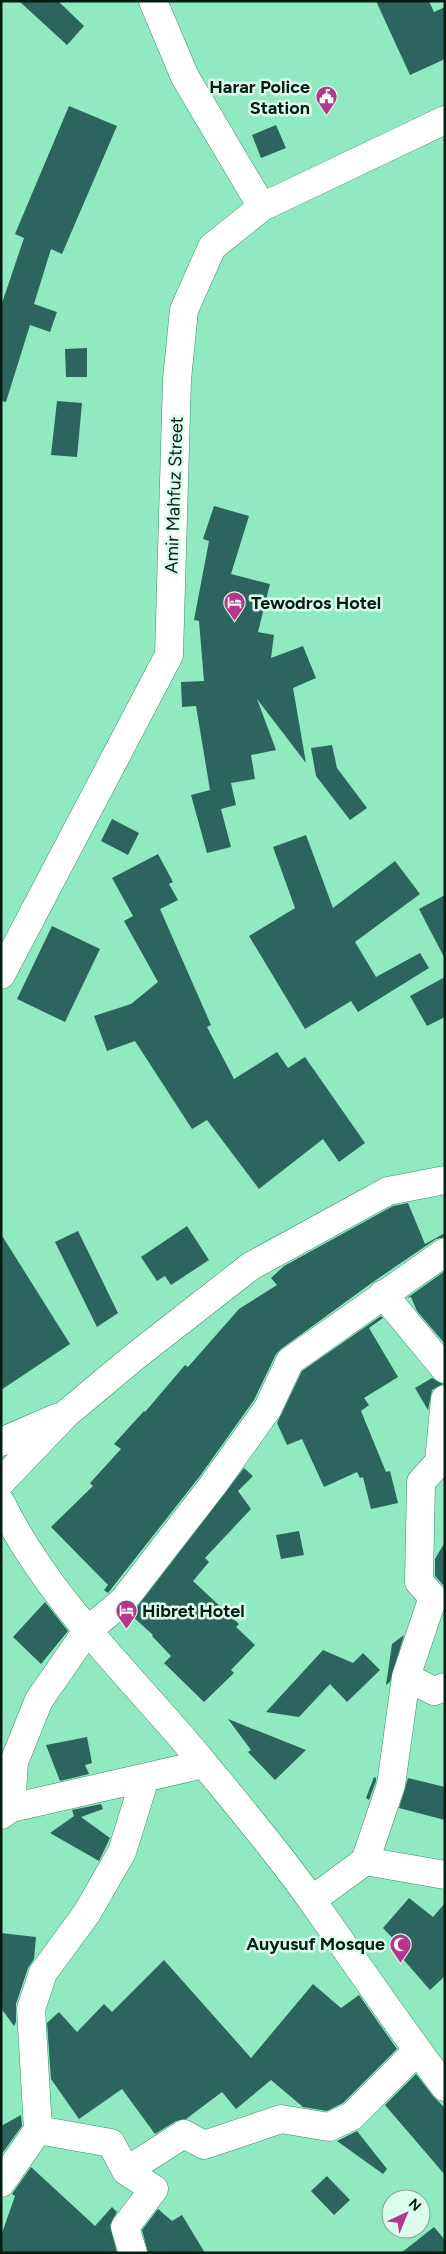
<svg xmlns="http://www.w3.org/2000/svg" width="446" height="2254" viewBox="0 0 446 2254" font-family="Figtree,sans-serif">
  <rect width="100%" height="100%" fill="#90e9c1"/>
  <path fill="#2c655d" d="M19,1H58L84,26L67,45Z
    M376,1H429L434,12L445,7V59L410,75Z
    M69,106L117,126L62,254L51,249L34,304L57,312L50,332L30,325L6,402L1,401V306L24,238L15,234Z
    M276,125L286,148L261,158L252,135Z
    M87,348V377H66L65,349Z
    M57,401L82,403L77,457L51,455Z
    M214,506L249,516L231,574L270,584L258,632L274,635L271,658L303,646L316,678L293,688L306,763L257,699L276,750L251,755L255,779L231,783L236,805L221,809L231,847L207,853L191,795L210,790L196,706L182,707L181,682L204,681L199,621L194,620L209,541L203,539Z
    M332,745L337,768L367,808L350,820L316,776L311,748Z
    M112,819L139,833L128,855L101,841Z
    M306,835L333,908L395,861L420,894L355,942L376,977L420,953L429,968L358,1012L351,1001L305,1029L249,936L295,908L273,847Z
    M158,854L173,882L169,884L178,900L160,909L211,1025L207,1027L234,1079L277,1052L288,1068L305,1057L365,1143L339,1162L323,1139L259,1189L207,1120L192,1129L135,1041L107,1051L94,1016L131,1004L158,982L124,921L133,916L112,878Z
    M445,895V959L419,909Z
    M52,926L100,949L65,1022L17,999Z
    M445,977V1017L427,1026L410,996Z
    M408,1203L425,1244L445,1233V1237L436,1239L373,1282L281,1349L276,1354L254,1400L200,1476L108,1593L104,1590L108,1585L51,1527L93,1486L90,1483L121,1449L114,1444L144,1411L145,1412L185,1365L188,1367L239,1309L277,1285L271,1278L284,1266L393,1206Z
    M187,1226L209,1260L171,1285L165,1276L157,1281L141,1257Z
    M78,1231L118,1313L97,1327L55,1242Z
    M1,1234L70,1344L1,1390Z
    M445,1271V1344L417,1311L411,1297L407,1298Z
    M381,1316L383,1318L369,1328L398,1377L364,1398L369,1405L361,1411L386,1472L390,1471L398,1503L371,1509L363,1477L360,1478L357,1472L324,1487L302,1439L287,1445L277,1423L302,1371Z
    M432,1378L443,1384L432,1390L428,1410L415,1388Z
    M244,1468L253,1476L238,1491L251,1509L205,1558L209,1562L193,1581L239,1624L236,1627L255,1645L231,1670L234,1673L204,1702L164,1663L171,1656L152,1636L153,1635L131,1615Z
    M299,1531L304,1555L281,1559L276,1535Z
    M445,1542V1587L435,1576V1559Z
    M45,1602L68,1631L41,1664L13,1637Z
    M404,1635L390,1682L386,1685L392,1644Z
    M323,1650L353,1663L363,1653L380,1670L347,1702L330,1684L299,1717L266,1712Z
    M228,1719L306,1750L275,1780L248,1752L251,1750Z
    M87,1737L92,1763L85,1765L89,1774L60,1781L46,1745Z
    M374,1777L376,1778V1781L369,1800L366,1798Z
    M408,1778L445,1787V1820L399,1808Z
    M101,1804L103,1809L81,1817L110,1838L99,1861L50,1833L74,1816L72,1810Z
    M409,1898L433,1917L445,1903V1976L430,1990L396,1951L401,1947L383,1928Z
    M1,1933L36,1937L34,1959L28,1968L16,2004V2022L14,2026L1,2008Z
    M164,1960L251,2058L313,1984L341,2008L359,1995L397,2049L343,2103L327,2111L303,2107L271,2080L236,2109L222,2092L186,2119L176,2121L155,2134L122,2089L79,2119L51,2079L47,2023L59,2012L77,2032L104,2004L112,2012Z
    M416,2074L433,2096L445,2108V2175L385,2105Z
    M21,2115L22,2126L1,2155V2126Z
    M357,2131L387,2169L383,2174L337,2141Z
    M31,2167L95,2226L112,2207L117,2212L110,2225L117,2253H1V2236L15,2196L12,2194Z
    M327,2176L350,2200L334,2215L311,2191Z
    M158,2209L172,2221L182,2215L205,2253H148L142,2230Z
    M434,2227L445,2240V2253H401Z"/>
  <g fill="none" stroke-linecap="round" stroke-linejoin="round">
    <defs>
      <path id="minor" d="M153,1L185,77L262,207
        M383,1294L445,1369
        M1,1442L56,1418
        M1,1482L66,1414L133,1358L251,1266L388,1191L445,1180
        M406,1677L434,1691L445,1687
        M11,1808L14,1762L39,1700L87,1631L123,1601L213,1485L268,1408L290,1361L445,1252
        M1,1815L11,1808L204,1764
        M365,1861L445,1875
        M312,1900L365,1861L391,1785L406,1677L433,1597L419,1582L421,1482L439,1462L445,1399
        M38,2130L111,2143L126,2171
        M1,2183L38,2130L31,2009L43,1973L87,1913L122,1852L145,1778
        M133,2253L125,2227L154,2189L126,2171L184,2134L204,2145L281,2119L329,2127L352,2116L417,2051"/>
      <path id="major" d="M1,975L169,655L177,379L184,310L212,247L262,207L445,120
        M1,1503C51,1604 135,1679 205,1765C242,1810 280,1855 313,1902C357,1964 399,2027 445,2087"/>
    </defs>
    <use href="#minor" stroke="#35906d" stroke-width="29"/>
    <use href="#major" stroke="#35906d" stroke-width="29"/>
    <use href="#minor" stroke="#fff" stroke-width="28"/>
    <use href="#major" stroke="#fff" stroke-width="28"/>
  </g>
  <defs>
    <symbol id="civic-pin" viewBox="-11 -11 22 30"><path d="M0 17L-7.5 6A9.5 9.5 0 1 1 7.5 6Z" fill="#b3388a" stroke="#dcfded"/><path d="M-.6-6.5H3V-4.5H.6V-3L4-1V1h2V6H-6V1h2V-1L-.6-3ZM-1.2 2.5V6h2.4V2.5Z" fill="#fff"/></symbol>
    <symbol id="hotel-pin" viewBox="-11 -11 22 30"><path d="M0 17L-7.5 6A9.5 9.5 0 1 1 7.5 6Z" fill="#b3388a" stroke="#dcfded"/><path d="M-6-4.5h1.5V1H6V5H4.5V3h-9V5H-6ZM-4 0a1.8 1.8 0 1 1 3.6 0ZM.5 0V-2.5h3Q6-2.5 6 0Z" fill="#fff"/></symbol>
    <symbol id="mosque-pin" viewBox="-11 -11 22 30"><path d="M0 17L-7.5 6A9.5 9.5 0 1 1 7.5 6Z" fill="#b3388a" stroke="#dcfded"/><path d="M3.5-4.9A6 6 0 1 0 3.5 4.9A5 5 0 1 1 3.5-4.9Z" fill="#fff"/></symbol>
  </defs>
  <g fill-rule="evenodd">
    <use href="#civic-pin" x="314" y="84" width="25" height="34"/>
    <use href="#hotel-pin" x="222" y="590" width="25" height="34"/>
    <use href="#hotel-pin" x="114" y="1598" width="25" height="34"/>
    <use href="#mosque-pin" x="388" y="1932" width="25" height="34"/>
  </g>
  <g text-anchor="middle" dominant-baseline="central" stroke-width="5" stroke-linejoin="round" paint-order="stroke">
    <g font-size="18" font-weight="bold" fill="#021e13" stroke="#dcfded" text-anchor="end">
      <text x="310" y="87">Harar Police<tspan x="310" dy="21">Station</tspan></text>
      <text x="251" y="603" text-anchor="start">Tewodros Hotel</text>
      <text x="142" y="1611" text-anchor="start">Hibret Hotel</text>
      <text x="385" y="1944">Auyusuf Mosque</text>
    </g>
    <g font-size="18" fill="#021e13" stroke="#dcfded">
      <text transform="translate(174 495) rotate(-88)">Amir Mahfuz Street</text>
    </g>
  </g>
  <rect width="446" height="2254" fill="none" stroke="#021e13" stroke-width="5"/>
  <g transform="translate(406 2214) rotate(44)"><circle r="24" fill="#dcfded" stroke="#85a496"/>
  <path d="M0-4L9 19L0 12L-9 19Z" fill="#b3388a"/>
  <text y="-8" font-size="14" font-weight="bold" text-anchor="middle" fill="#021e13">N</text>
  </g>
</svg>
